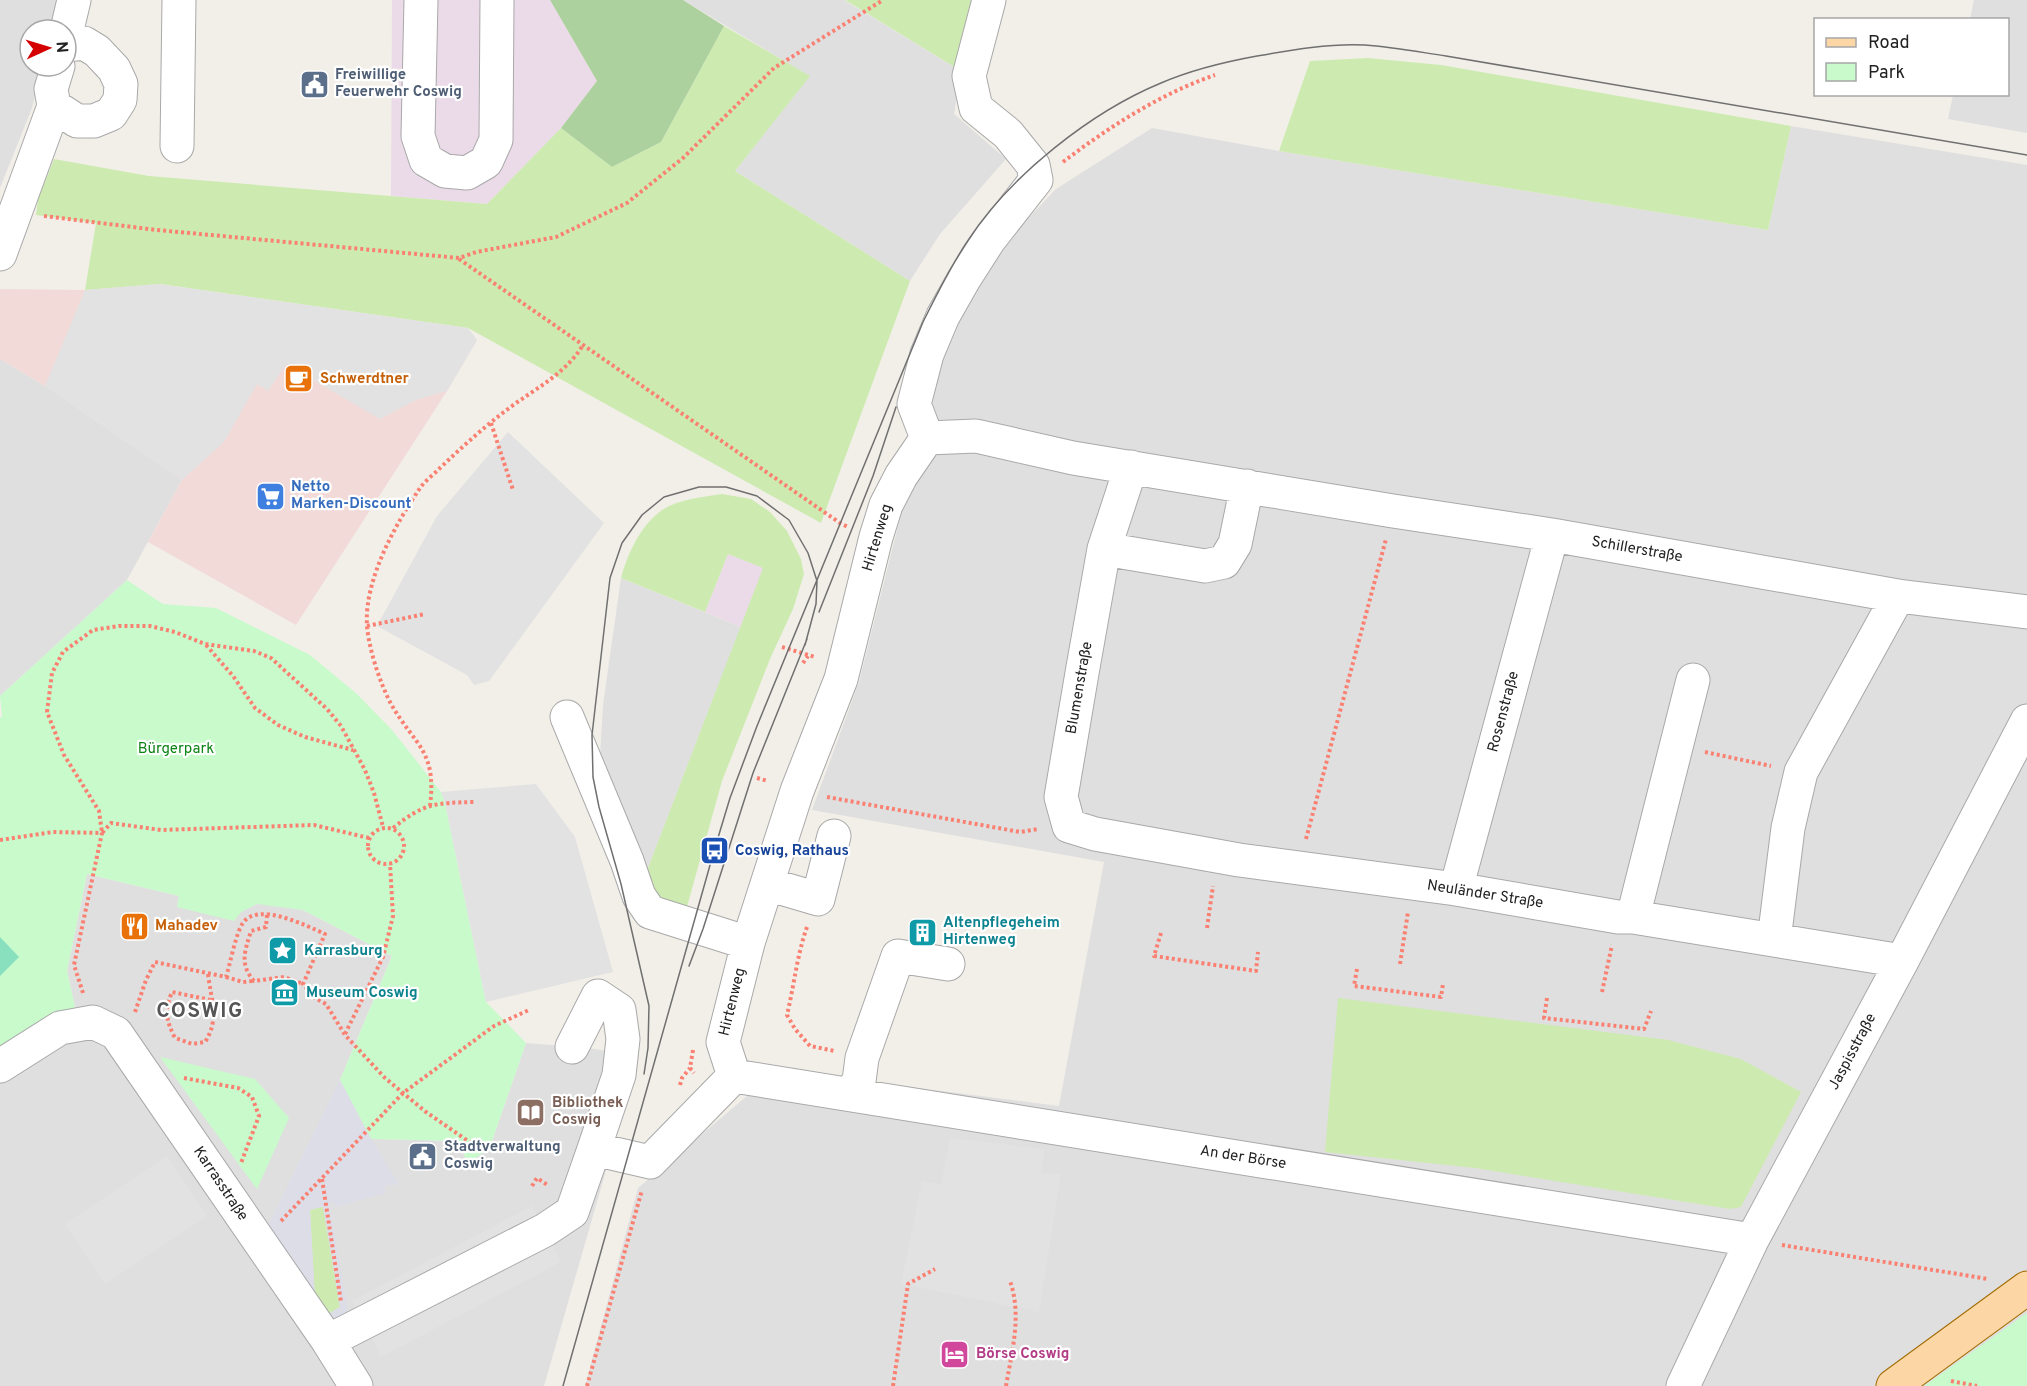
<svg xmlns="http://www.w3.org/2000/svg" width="2027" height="1386" viewBox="0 0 2027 1386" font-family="Overpass,sans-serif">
  <rect width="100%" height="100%" fill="#f2efe9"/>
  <path fill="#e0dfdf" d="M0,0H57L50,30H30V66H42L32,108L0,188Z
    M683,0H844L961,71L954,114L1006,159L940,234L910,281L735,171L809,76Z
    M1974,0H2027V133L1948,119L1953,95L2008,94V20L1970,19Z
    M1791,126L2027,165V1386H585L638,1188L778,1070L1059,1106L1104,862L812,810L859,682L931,394L952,330L996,252L1056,189L1152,128L1279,151L1768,230Z
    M0,359L45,386L182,480L127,580L0,696Z
    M621,578L741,627L643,881L600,756L603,705Z
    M87,874L179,896L177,907L241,912L257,903L303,910L392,956L340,1080L372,1139L460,1141L467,1163L492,1141L526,1043L588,1048L639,1056L544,1386H0V1058L75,1007L67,971Z"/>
  <path fill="#f2dad9" d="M159,284L477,340L447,391L296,625L148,542L182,480L45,386L0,359V289L85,290Z"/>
  <path fill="#ebdbe8" d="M392,0H550L597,81L561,128L487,204L391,196Z
    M728,554L764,568L741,627L705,612Z"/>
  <path fill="#cdebb0" d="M845,0H989L961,71Z
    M724,26L810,76L735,171L910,281L821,523L468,328L160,284L85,290L96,223L36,215L38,199L54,159L149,176L487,204L561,128L612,167L661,142Z
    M1368,58L1441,65L1791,126L1768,230L1279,151L1310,61Z
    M722,494L751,499L770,512L787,531L801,559L804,574L793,609L770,659L722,781L685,914L667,909L643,881L763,568L728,554L705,612L621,578C628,553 640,526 662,510C679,499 703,497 722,494Z
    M1338,998L1668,1040L1741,1059L1801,1092L1741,1207L1730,1209L1475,1168L1325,1152Z
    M323,1206L340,1307L328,1314L315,1298L310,1210Z"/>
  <path fill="#add19e" d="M550,0H683L724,26L661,142L612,167L561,128L597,81Z"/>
  <path fill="#c8facc" d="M127,580L163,604L216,608L310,655L357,694L392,730L441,792L445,803L486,1002L526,1043L492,1141L484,1152L467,1164L460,1141L371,1139L340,1080L392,956L303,910L257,904L241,912L234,921L177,907L179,896L87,874L67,971L75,1007L0,1058V718L2,716L0,696Z
    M160,1057L255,1079L289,1118L257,1189Z
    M2027,1313V1386H1924Z"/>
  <path fill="#88e0be" d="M0,937L19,957L0,976Z"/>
  <path fill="#e2e2e2" d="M159,284L468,328L477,340L447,391L416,400L380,419L286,364L268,391L257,384L224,442L182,480L45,386L85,290Z
    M508,432L604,523L489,681L474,685L467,675L377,626L437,516Z
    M536,784L575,837L613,972L486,1002L445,803L441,792Z
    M950,1138L1045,1149L1041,1173L1061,1174L1039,1312L901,1284L922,1181L941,1185Z
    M167,1156L207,1216L105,1284L65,1224Z
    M532,1206L561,1262L381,1357L352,1301Z"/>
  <path fill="#dddde8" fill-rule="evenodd" d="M340,1080L371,1139L399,1184L385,1186L386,1193L335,1207L334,1202L329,1203L351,1330L328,1341L259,1244ZM323,1207L340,1307L328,1314L315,1298L310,1210Z"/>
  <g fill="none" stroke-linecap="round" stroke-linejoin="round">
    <defs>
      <path id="minor" d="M421,0L418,136L426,160L445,171L467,173L486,162L496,140L497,0
        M66,34L74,0
        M54,106L77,121H94L111,114L120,100L121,84L114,69L97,51L84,43L66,45
        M177,146L179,0
        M0,254L54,106L51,89L58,66
        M927,438L976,436L1073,458L1393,511L1552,535L1898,596L2027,612
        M927,438L914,404L927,354L943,316L964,279L989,240L1036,180L1033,165L1008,134L976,108L969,76L989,0
        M1131,467L1104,549L1082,673L1061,797L1069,826L1095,834L1239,860L1456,889L1618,917H1633L1902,961
        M1104,549L1205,566L1224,562L1235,544L1247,486
        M567,717L627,861L639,896L650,912L748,943
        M767,884L818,899L834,836
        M1456,889L1552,535
        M1633,917L1693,680
        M1774,940L1788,828L1801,772L1898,596
        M572,1047L598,996L619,1010L623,1039L619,1075L594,1149
        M0,1066L60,1028L93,1022L116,1033L328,1341L356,1386
        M734,1076L1752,1240
        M734,1076L723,1042L748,943L797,791L841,679L876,537L886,505L901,476L927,438
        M850,1094L859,1081L862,1058L898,956L948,964
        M328,1341L545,1230L572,1212L594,1149L650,1162L734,1076
        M1683,1386L1752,1240L1902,961L2027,721"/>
      <path id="major" d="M1893,1386L2027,1288"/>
    </defs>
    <use href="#minor" stroke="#a9a9a9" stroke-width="35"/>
    <use href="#major" stroke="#a06b00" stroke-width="35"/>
    <path stroke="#fa8072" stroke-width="4" stroke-dasharray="3 3" stroke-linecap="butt" d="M1063,162C1109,127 1160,94 1215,75
      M44,216L157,230L459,258L476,252L556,237L627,203L683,158L774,68L883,0
      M459,259L840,523L848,527
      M491,423L513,490
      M367,626L425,614
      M206,645L233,676L255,708L278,725L305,737L353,750
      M782,647L815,657
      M803,663L808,656
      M1705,752L1771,766
      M757,778L768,781
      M827,797L1020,832L1038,829
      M430,806C437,750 415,746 391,704C380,683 369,650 367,626C364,580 395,525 420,488C425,481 433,475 439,469C462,447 486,425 512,406C538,387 566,373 583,345
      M368 846a18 18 0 1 1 36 0a18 18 0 1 1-36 0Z
      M393,828C424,803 435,803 474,802
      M369,838L314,825L161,830L111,823L102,833L99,811L64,755L47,712L52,673L63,652L93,630L119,626H150L175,632L205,644L254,651L271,658L327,709L341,726L365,770L374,793L383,827
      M1306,839L1386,539
      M0,840L53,832L102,833L74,965L83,993
      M267,915L266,927L251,931C245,951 239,964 254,981L284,977L303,984
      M807,927C797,955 794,986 787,1015L795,1029L810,1046L835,1051
      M1207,928L1213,886
      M1161,933L1154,956L1256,971L1258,952
      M1400,964L1408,912
      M1357,969L1354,986L1441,997L1443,984
      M208,974C211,1000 220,1019 205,1042L192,1044L175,1038C166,1020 164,1011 172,992L211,1000
      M226,977L243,982L253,981
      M1602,992L1612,945
      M1547,998L1544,1018L1644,1029L1651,1011
      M135,1012L146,980L155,962L226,977C230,965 236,932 243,923C258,901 307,926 325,934L303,984L315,998L326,1004L345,1035L385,1078L426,1112L484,1152
      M345,1034L383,957L393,916L390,864
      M693,1050L690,1068L694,1073
      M184,1078L238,1088L252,1097L259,1116L241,1163
      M680,1085L682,1078L690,1068
      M322,1179L341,1302
      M532,1186L537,1178L549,1186
      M281,1221L403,1093L494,1026L529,1010
      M1782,1245L1988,1279
      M1951,1381L1977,1386
      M587,1386L642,1190
      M893,1386L908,1284L935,1269
      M1006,1386C1012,1351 1022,1315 1010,1281"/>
    <use href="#minor" stroke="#fff" stroke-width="33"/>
    <use href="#major" stroke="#fcd6a4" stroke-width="33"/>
    <path stroke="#707070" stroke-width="1.5" d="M819,612L873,476L896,407
      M689,966L703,929L753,773L807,639
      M644,1074L648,1048L649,1006L621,884L599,807L593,777L592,735L610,578L622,543L642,515L664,497L699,487H726L757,496L789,520L808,553L817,581L816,604L805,645
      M563,1386L714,851L730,798L757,726L923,322C937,294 951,265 969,239C1011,175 1091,112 1161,83C1191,70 1224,62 1257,56C1291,50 1330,43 1365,45C1392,47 1419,52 1446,56L2027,155"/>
  </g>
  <defs>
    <symbol id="civic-square" viewBox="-11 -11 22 22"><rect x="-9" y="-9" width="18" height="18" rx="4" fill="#5c6f8a" stroke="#fff"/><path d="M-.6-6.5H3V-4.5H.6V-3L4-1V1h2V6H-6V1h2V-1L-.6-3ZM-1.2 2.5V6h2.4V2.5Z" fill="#fff"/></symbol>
    <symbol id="cafe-square" viewBox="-11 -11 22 22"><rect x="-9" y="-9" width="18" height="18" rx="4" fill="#e8710a" stroke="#fff"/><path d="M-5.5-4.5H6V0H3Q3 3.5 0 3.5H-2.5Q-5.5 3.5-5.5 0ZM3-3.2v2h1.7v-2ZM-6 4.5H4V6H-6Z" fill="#fff"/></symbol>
    <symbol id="supermarket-square" viewBox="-11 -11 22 22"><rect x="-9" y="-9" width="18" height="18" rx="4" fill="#3f7fe0" stroke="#fff"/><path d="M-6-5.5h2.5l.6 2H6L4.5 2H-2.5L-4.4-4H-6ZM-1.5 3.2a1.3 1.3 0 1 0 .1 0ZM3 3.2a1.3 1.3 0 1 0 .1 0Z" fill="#fff"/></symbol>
    <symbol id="bus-square" viewBox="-11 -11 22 22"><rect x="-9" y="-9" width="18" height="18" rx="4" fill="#1a4fb4" stroke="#fff"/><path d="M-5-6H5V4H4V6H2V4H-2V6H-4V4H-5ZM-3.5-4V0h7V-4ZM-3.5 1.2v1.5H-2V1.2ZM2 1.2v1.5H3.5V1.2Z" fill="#fff"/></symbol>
    <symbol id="restaurant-square" viewBox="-11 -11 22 22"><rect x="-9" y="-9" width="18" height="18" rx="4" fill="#e8710a" stroke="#fff"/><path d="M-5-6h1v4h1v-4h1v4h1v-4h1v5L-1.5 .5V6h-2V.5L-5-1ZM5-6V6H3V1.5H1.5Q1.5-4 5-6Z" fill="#fff"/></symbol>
    <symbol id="building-square" viewBox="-11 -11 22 22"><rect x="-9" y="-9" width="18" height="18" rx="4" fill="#0f9aa8" stroke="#fff"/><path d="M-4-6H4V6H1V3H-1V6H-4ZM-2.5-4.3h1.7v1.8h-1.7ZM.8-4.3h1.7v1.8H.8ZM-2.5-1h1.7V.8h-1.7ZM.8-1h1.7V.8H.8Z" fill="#fff"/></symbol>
    <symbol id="sight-square" viewBox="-11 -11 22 22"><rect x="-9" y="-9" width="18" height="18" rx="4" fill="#0f9aa8" stroke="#fff"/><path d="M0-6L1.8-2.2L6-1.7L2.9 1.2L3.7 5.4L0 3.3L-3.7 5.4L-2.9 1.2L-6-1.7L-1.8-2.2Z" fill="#fff"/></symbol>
    <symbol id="museum-square" viewBox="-11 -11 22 22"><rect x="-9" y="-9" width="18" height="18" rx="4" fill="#0f9aa8" stroke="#fff"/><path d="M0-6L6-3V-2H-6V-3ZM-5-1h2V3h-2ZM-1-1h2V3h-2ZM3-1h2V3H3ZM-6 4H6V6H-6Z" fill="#fff"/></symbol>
    <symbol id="library-square" viewBox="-11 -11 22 22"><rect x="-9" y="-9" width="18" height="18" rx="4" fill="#8d6e63" stroke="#fff"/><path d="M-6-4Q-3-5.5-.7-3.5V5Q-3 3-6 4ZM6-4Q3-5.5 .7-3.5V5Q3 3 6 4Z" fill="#fff"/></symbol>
    <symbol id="hotel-square" viewBox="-11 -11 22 22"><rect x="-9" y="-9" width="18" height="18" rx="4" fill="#d1479c" stroke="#fff"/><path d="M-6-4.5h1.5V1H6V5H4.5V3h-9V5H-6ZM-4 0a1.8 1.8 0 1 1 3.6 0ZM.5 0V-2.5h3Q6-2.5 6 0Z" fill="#fff"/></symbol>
  </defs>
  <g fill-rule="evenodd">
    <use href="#civic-square" x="298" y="68" width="33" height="33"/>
    <use href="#cafe-square" x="282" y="362" width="33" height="33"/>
    <use href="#supermarket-square" x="254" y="480" width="33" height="33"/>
    <use href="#bus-square" x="698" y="834" width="33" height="33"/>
    <use href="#restaurant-square" x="118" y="910" width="33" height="33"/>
    <use href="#building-square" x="906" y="916" width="33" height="33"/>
    <use href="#sight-square" x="266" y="934" width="33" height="33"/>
    <use href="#museum-square" x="268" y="976" width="33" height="33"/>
    <use href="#library-square" x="514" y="1096" width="33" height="33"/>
    <use href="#civic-square" x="406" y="1140" width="33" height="33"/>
    <use href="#hotel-square" x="938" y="1338" width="33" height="33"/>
  </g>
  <g text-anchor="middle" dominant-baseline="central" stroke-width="4.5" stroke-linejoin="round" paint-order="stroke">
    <g font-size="15" font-weight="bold" fill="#4e5e75" stroke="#fff" text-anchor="start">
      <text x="335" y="75">Freiwillige<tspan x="335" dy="17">Feuerwehr Coswig</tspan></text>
      <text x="444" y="1147">Stadtverwaltung<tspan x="444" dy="17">Coswig</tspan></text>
    </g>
    <g font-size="15" font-weight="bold" fill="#c56008" stroke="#fff" text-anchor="start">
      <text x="320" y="379">Schwerdtner</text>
      <text x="155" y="926">Mahadev</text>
    </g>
    <g font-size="15" font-weight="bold" fill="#366cbe" stroke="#fff" text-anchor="start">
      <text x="291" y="487">Netto<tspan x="291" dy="17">Marken-Discount</tspan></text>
    </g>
    <g font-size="15" fill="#222" stroke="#fff">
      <text transform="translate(878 538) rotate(-73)">Hirtenweg</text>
      <text transform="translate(1637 550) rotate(10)">Schillerstraße</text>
      <text transform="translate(1080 688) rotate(-80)">Blumenstraße</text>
      <text transform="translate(1504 712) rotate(-75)">Rosenstraße</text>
      <text transform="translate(1485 895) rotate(9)">Neuländer Straße</text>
      <text transform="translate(733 1002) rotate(-76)">Hirtenweg</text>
      <text transform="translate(1853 1052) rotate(-62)">Jaspisstraße</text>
      <text transform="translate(1243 1158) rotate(9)">An der Börse</text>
      <text transform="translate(220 1184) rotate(56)">Karrasstraße</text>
    </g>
    <g font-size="15" fill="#0c8416" stroke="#fff">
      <text x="176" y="749">Bürgerpark</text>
    </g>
    <g font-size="15" font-weight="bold" fill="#164399" stroke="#fff" text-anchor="start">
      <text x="735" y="851">Coswig, Rathaus</text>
    </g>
    <g font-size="15" font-weight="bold" fill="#0d838f" stroke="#fff" text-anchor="start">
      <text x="943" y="923">Altenpflegeheim<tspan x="943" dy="17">Hirtenweg</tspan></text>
      <text x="304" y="951">Karrasburg</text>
      <text x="306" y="993">Museum Coswig</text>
    </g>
    <g font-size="15" font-weight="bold" fill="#785e54" stroke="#fff" text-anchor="start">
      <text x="552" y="1103">Bibliothek<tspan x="552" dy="17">Coswig</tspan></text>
    </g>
    <g font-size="15" font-weight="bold" fill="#b23c85" stroke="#fff" text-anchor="start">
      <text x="976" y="1354">Börse Coswig</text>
    </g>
    <g font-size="21" font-weight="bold" letter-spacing="1.5" fill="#555" stroke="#fff">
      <text x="200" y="1011">COSWIG</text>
    </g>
  </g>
  <rect x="1814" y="18" width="195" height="78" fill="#ffffff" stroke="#a7a7a7" stroke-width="1.5"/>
  <rect x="1826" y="38" width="30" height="9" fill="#fcd6a4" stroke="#a7a7a7" stroke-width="1.5"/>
  <text x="1868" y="48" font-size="18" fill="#222222">Road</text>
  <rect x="1826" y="63" width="30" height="18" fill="#c8facc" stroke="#a7a7a7" stroke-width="1.5"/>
  <text x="1868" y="78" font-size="18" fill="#222222">Park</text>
  <g transform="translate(48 48) rotate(86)"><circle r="28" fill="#ffffff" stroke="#a7a7a7" stroke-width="1.5"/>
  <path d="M0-4.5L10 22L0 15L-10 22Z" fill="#d40000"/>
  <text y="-9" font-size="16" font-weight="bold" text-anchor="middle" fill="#222222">N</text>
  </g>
</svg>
